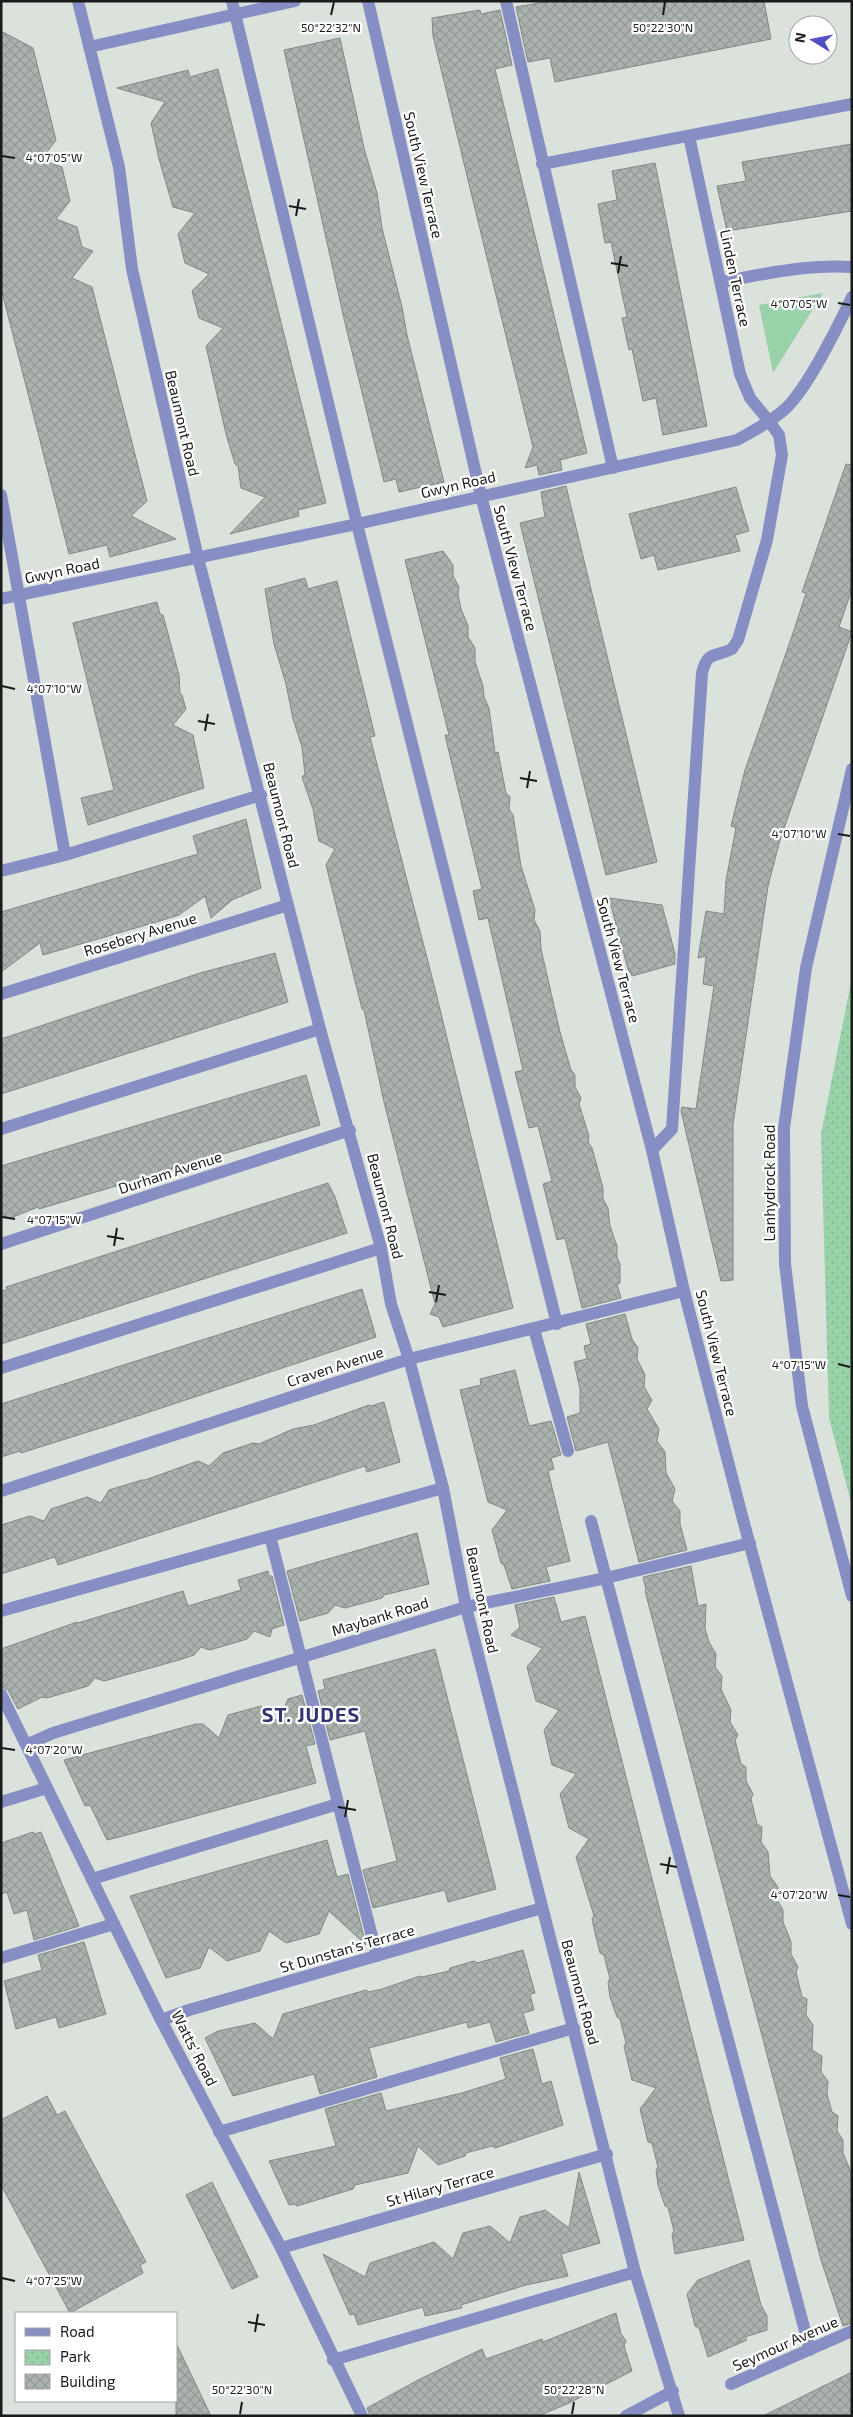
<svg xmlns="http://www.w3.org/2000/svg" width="853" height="2417" viewBox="0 0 853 2417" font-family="'Exo 2',sans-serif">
  <defs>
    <pattern id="park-dots" width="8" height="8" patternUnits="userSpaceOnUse" patternTransform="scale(1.25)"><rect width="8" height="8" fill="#99d1a9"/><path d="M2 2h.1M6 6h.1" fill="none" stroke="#83b391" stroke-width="1.8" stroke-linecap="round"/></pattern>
    <pattern id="building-cross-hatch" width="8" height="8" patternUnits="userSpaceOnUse" patternTransform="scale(1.25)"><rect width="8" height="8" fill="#acb3ae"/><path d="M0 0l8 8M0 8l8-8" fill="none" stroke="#939995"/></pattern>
  </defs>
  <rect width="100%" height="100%" fill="#dbe2dc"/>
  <path fill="#99d1a9" d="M823,293L773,373L759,305Z"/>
  <path fill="url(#park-dots)" d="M852,977V1506L829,1418L821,1134Z"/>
  <path fill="url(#building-cross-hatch)" stroke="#828984" d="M551,1H764L771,39L555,82L550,58L528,62L516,7Z
    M480,10L481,14L500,10L512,65L495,69L587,453L560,460L562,470L539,475L537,465L525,468L533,447L433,36L432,18Z
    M1,31L33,48L56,140L41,160L62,167L70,201L56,219L77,227L82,247L93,251L72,278L92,287L147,501L131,516L176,539L110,557L107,545L69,554L1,288Z
    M340,38L364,148L377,193L382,228L402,307L407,335L444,482L399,492L396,479L384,482L345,323L284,50Z
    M218,69L326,503L298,510L299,516L230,534L265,497L241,488L238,466L235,464L226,434L206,346L223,328L199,318L192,291L209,274L185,263L178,234L195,213L173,207L159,159L151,123L165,102L117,88L188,70L190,77Z
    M852,144V211L727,231L717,186L746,181L742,162Z
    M655,163L707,426L663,435L656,398L643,401L632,349L629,350L622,318L627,317L611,242L605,243L598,204L617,200L612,171Z
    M846,464L852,465V589L839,627L852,632L780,840L768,886L733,1124V1280L721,1281L681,1111L682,1107L696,1109L714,986L703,984L706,956L698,958L706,911L724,914L726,880L736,828L731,826L745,770L792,636L806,593L802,592Z
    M566,486L657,862L606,875L520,523L545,517L541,492Z
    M736,487L749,531L735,535L740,551L658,570L654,555L641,559L629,514Z
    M443,551L453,565V576L459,587L458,594L461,609L468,626V637L475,648V662L483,686L484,697L489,708L495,753L498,752L506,793L510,797L509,809L513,815L521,866L535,910L534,920L540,931L541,949L560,1032L571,1070L575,1075V1087L581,1098L579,1104L589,1136L588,1142L592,1148L603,1188V1199L608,1208L610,1226L617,1246V1257L620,1264V1283L617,1284L621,1298L582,1308L565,1238L557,1240L543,1184L552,1181L538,1126L529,1128L515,1072L523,1070L488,918L479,920L473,891L482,889L445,735H449L405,560Z
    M305,578L308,589L337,581L375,736L370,737L435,989L513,1308L443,1327L439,1317L430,1314L435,1304L384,1102L364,1010L362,1009L326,865L335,849L319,841L317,832L313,809L302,777L305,774L302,747L293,719L286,684L274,644L265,589Z
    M157,602L160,614L163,615L179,675L180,694L182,695L186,709L173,725L193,735L204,788L88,825L81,798L114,790L73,623Z
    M246,819L261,888L232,900L211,918L205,896L179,915L153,923L43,955L40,943L1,972V912L198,854L193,836Z
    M609,898L662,905L675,954V964L632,976L631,972L629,973Z
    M275,953L288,1002L1,1094V1039L200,973Z
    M306,1075L320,1125L39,1209L38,1207L8,1219L7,1216L1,1218V1166Z
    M328,1183L335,1197L347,1233L1,1344V1291L7,1290L6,1287Z
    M362,1289L376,1337L113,1424L21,1453L20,1451L1,1457V1404Z
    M625,1314L632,1339L638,1348L637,1359L645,1375L644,1387L652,1400L647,1409L659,1429L657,1441L665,1452L666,1473L675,1489L672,1501L680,1511V1524L687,1550L639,1562L608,1442L576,1451L567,1417L580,1413V1389L574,1362L587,1359L584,1346L591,1344L586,1324Z
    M515,1370L529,1426L551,1421L561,1455L551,1458L554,1469L548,1471L570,1561L546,1567L550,1581L512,1589L504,1565L501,1563L492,1530L507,1510L488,1502L460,1390L481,1385L480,1379Z
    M384,1402L400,1462L367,1472L365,1466L58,1565L55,1557L1,1574V1525L30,1516L44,1521L51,1509L87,1497L101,1503L109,1490L142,1480H145L198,1461L209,1466L223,1453L253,1443L259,1444L293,1429L314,1425L369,1405L371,1406Z
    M417,1533L429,1584L384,1595L382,1598L345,1608L335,1605L328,1613L300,1621L287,1571Z
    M691,1566L698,1606L706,1604L705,1629L709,1642L716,1654L715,1667L722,1676L721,1689L731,1710L730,1722L738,1735L735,1740L741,1764L746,1767V1781L753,1794L751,1799L757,1824L762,1827L761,1842L768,1852L770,1876L778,1887L776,1898L783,1910V1922L791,1942V1954L798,1967L796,1972L802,1997L807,1999L806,2015L813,2025L812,2050L822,2056L821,2072L828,2081L827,2094L832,2112L838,2116L837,2131L843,2140V2153L852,2175V2323L843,2326L821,2260L645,1591L646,1590L643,1577Z
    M268,1571L269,1576H272L284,1625L272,1629L270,1637L254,1631L247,1639L210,1650L201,1647L194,1655L179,1660L104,1681L95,1678L88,1686L47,1698L42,1697L18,1709L8,1690L1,1686V1649L77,1622L78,1623L183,1591L188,1606L241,1590L238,1580Z
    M554,1597L561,1622L585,1616L744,2240L675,2254L672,2234L674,2231L668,2207L665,2206L658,2185L656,2170L658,2167L652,2143L648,2142L640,2109L656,2088L632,2080L624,2046L626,2043L620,2019L617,2017L610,1997L608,1982L610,1979L604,1955L600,1953L596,1937L592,1919L594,1916L576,1857L589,1839L569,1828L560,1794L576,1774L552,1765L544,1730L559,1710L536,1701L527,1667L542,1648L511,1635L520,1627L515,1605Z
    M435,1649L496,1889L448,1902L445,1890L373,1908L363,1870L397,1861L365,1731L330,1740L318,1691L325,1689L323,1680Z
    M302,1695L315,1744L306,1746L316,1783L127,1835L107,1840L90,1805L85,1806L64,1760L196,1724H203L219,1738L228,1715L261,1706L278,1722L288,1699Z
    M33,1832L35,1834L41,1832L79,1926L34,1940L27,1910L14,1914L7,1892L1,1894V1843Z
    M327,1840L337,1877L348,1874L366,1945L329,1911L319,1934L286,1943L269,1931L260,1951L227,1961L209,1947L200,1968L166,1978L130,1896Z
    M84,1942L106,2014L59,2028L56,2017L16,2029L4,1981L42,1970L38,1955Z
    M523,1950L535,1993L530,1994L534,2010L523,2013L529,2033L496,2042L490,2022L468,2028L467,2022L369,2048L377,2077L320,2094L314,2074L233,2096L205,2038L218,2031L255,2023L273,2039L283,2014L366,1990L369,1992L382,1989L420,1976L422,1977L449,1971L450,1968L474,1961L477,1963Z
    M533,2049L542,2084L551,2081L563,2125L495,2148L492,2146L466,2153L465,2156L438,2165L418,2146L408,2173L355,2185L353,2189L297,2206L294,2204L289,2205L269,2161L336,2146L325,2109L381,2093L386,2111L462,2093L506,2079L500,2058Z
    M47,2096L57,2115L65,2111L146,2262L140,2265L143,2273L70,2313L1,2185V2120Z
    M579,2172L600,2243L561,2254L568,2276L526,2285L461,2305L462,2308L425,2316L423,2307L358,2325L354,2314L350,2315L323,2254L365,2277L370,2263L434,2242L453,2259L463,2233L490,2226L510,2243L520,2217L545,2210L569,2228Z
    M212,2182L258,2277L232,2289L186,2195Z
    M749,2260L761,2305L767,2316V2330L745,2337L747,2340L708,2357L699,2328L695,2326L687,2294L698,2280Z
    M616,2313L621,2334L626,2341L624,2346L632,2371L567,2404L538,2416H370L367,2408L420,2379L482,2349L486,2359L542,2339L543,2342Z
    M176,2343L211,2416H176Z
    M852,2372V2416H763Z"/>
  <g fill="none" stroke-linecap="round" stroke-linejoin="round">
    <path stroke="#868ec4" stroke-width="12" d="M232,1L357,524L557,1324
      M506,1L613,468
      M542,164L852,104
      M1,495L65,855
      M1,871L65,855L261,795
      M1,1129L320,1029
      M652,1150L672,1129L702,673C708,650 714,658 732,649L738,640L767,540L782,455L779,435L768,420
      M534,1329L568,1451
      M1,1368L381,1248
      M591,1521L810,2350
      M270,1536L377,1956
      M1,1611L443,1488
      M92,1879L338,1804
      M1,1958L114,1924
      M219,2132L574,2028
      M333,2360L635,2272"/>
    <path stroke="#868ec4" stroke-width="12" d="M78,1L119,167L132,269L198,558L320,1029L381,1248L391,1304L409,1359L443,1488L466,1607L635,2272L679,2416
      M368,1L481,496L652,1150L684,1291L741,1512L852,1924
      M89,47L295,1
      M689,136L740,374L750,398L768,420
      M721,282C764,274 807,264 852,267
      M1,599L357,524L737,440C752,432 773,420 785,409C808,388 838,326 852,297
      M852,769L806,968L784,1128L785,1264L802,1406L852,1596
      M1,994L288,905
      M1,1244L350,1130
      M1,1491L409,1359L684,1291
      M1,1694L161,2020L281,2248L362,2416
      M26,1745L53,1733L466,1607L606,1578L750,1543
      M1,1802L47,1788
      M161,2020L189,2010L542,1908
      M281,2248L607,2154
      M731,2384L852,2331
      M626,2416L673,2391"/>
  </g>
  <path fill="none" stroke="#191b1a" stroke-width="2" d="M331,15L334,2M663,15L665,2M2,156L15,158M289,206L306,209M296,216L299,199M611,263L628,266M618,273L621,256M838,303L850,305M2,686L15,689M198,721L215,724M205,731L208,714M520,778L537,781M527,788L530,771M838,834L850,836M2,1217L15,1219M107,1236L124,1239M114,1246L117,1228M429,1292L446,1295M436,1302L439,1285M838,1364L850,1367M2,1748L15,1750M338,1807L356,1810M345,1817L348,1800M660,1864L677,1867M667,1874L670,1857M838,1895L850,1897M2,2278L15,2281M248,2322L265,2325M255,2332L258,2314M240,2414L242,2402M572,2414L574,2402"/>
  <g text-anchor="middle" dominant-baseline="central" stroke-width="4.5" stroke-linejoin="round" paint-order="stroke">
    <g font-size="15" fill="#191b1a" stroke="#fff">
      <text transform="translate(424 175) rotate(77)">South View Terrace</text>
      <text transform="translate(736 278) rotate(78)">Linden Terrace</text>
      <text transform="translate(183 423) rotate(77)">Beaumont Road</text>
      <text transform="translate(458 484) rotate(-13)">Gwyn Road</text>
      <text transform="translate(516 568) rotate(75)">South View Terrace</text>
      <text transform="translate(62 570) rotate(-12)">Gwyn Road</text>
      <text transform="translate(282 815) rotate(76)">Beaumont Road</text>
      <text transform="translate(140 934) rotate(-17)">Rosebery Avenue</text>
      <text transform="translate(619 960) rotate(75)">South View Terrace</text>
      <text transform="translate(170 1172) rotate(-18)">Durham Avenue</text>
      <text transform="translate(769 1183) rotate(-90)">Lanhydrock Road</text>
      <text transform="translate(386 1206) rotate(76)">Beaumont Road</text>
      <text transform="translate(717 1353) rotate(76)">South View Terrace</text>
      <text transform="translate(335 1366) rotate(-18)">Craven Avenue</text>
      <text transform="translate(483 1600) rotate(78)">Beaumont Road</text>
      <text transform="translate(380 1616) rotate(-17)">Maybank Road</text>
      <text transform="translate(347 1948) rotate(-16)">St Dunstan's Terrace</text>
      <text transform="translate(581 1992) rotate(75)">Beaumont Road</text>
      <text transform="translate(195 2048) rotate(63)">Watts' Road</text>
      <text transform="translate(440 2186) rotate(-16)">St Hilary Terrace</text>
      <text transform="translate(785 2343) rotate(-24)">Seymour Avenue</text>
    </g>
    <g font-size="20" font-weight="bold" letter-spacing="1" fill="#313570" stroke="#fff">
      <text x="311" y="1714">ST. JUDES</text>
    </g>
  </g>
  <g font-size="12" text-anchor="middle" fill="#191b1a" stroke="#fff" stroke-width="4.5" stroke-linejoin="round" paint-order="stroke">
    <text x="331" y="32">50°22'32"N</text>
    <text x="663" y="32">50°22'30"N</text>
    <text x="54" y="162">4°07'05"W</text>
    <text x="799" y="308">4°07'05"W</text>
    <text x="54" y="693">4°07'10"W</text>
    <text x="799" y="838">4°07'10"W</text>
    <text x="54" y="1224">4°07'15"W</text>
    <text x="799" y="1369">4°07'15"W</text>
    <text x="54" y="1754">4°07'20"W</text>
    <text x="799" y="1899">4°07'20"W</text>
    <text x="54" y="2285">4°07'25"W</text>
    <text x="242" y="2394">50°22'30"N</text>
    <text x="574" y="2394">50°22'28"N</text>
  </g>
  <rect width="853" height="2417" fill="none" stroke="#191b1a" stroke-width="5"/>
  <rect x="15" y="2312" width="162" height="90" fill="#ffffff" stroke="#a3a4a3"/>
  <rect x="25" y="2328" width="25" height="8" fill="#868ec4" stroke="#a3a4a3"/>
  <text x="60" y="2337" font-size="15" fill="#191b1a">Road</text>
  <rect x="25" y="2350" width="25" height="15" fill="url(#park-dots)" stroke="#a3a4a3"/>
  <text x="60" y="2362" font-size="15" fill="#191b1a">Park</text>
  <rect x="25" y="2374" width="25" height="15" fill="url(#building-cross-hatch)" stroke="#a3a4a3"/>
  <text x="60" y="2387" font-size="15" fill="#191b1a">Building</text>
  <g transform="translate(813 40) rotate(280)"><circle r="24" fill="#ffffff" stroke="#a3a4a3"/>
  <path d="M0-4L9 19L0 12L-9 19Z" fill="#504fc6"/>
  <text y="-8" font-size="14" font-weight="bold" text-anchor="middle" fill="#191b1a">N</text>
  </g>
</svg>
